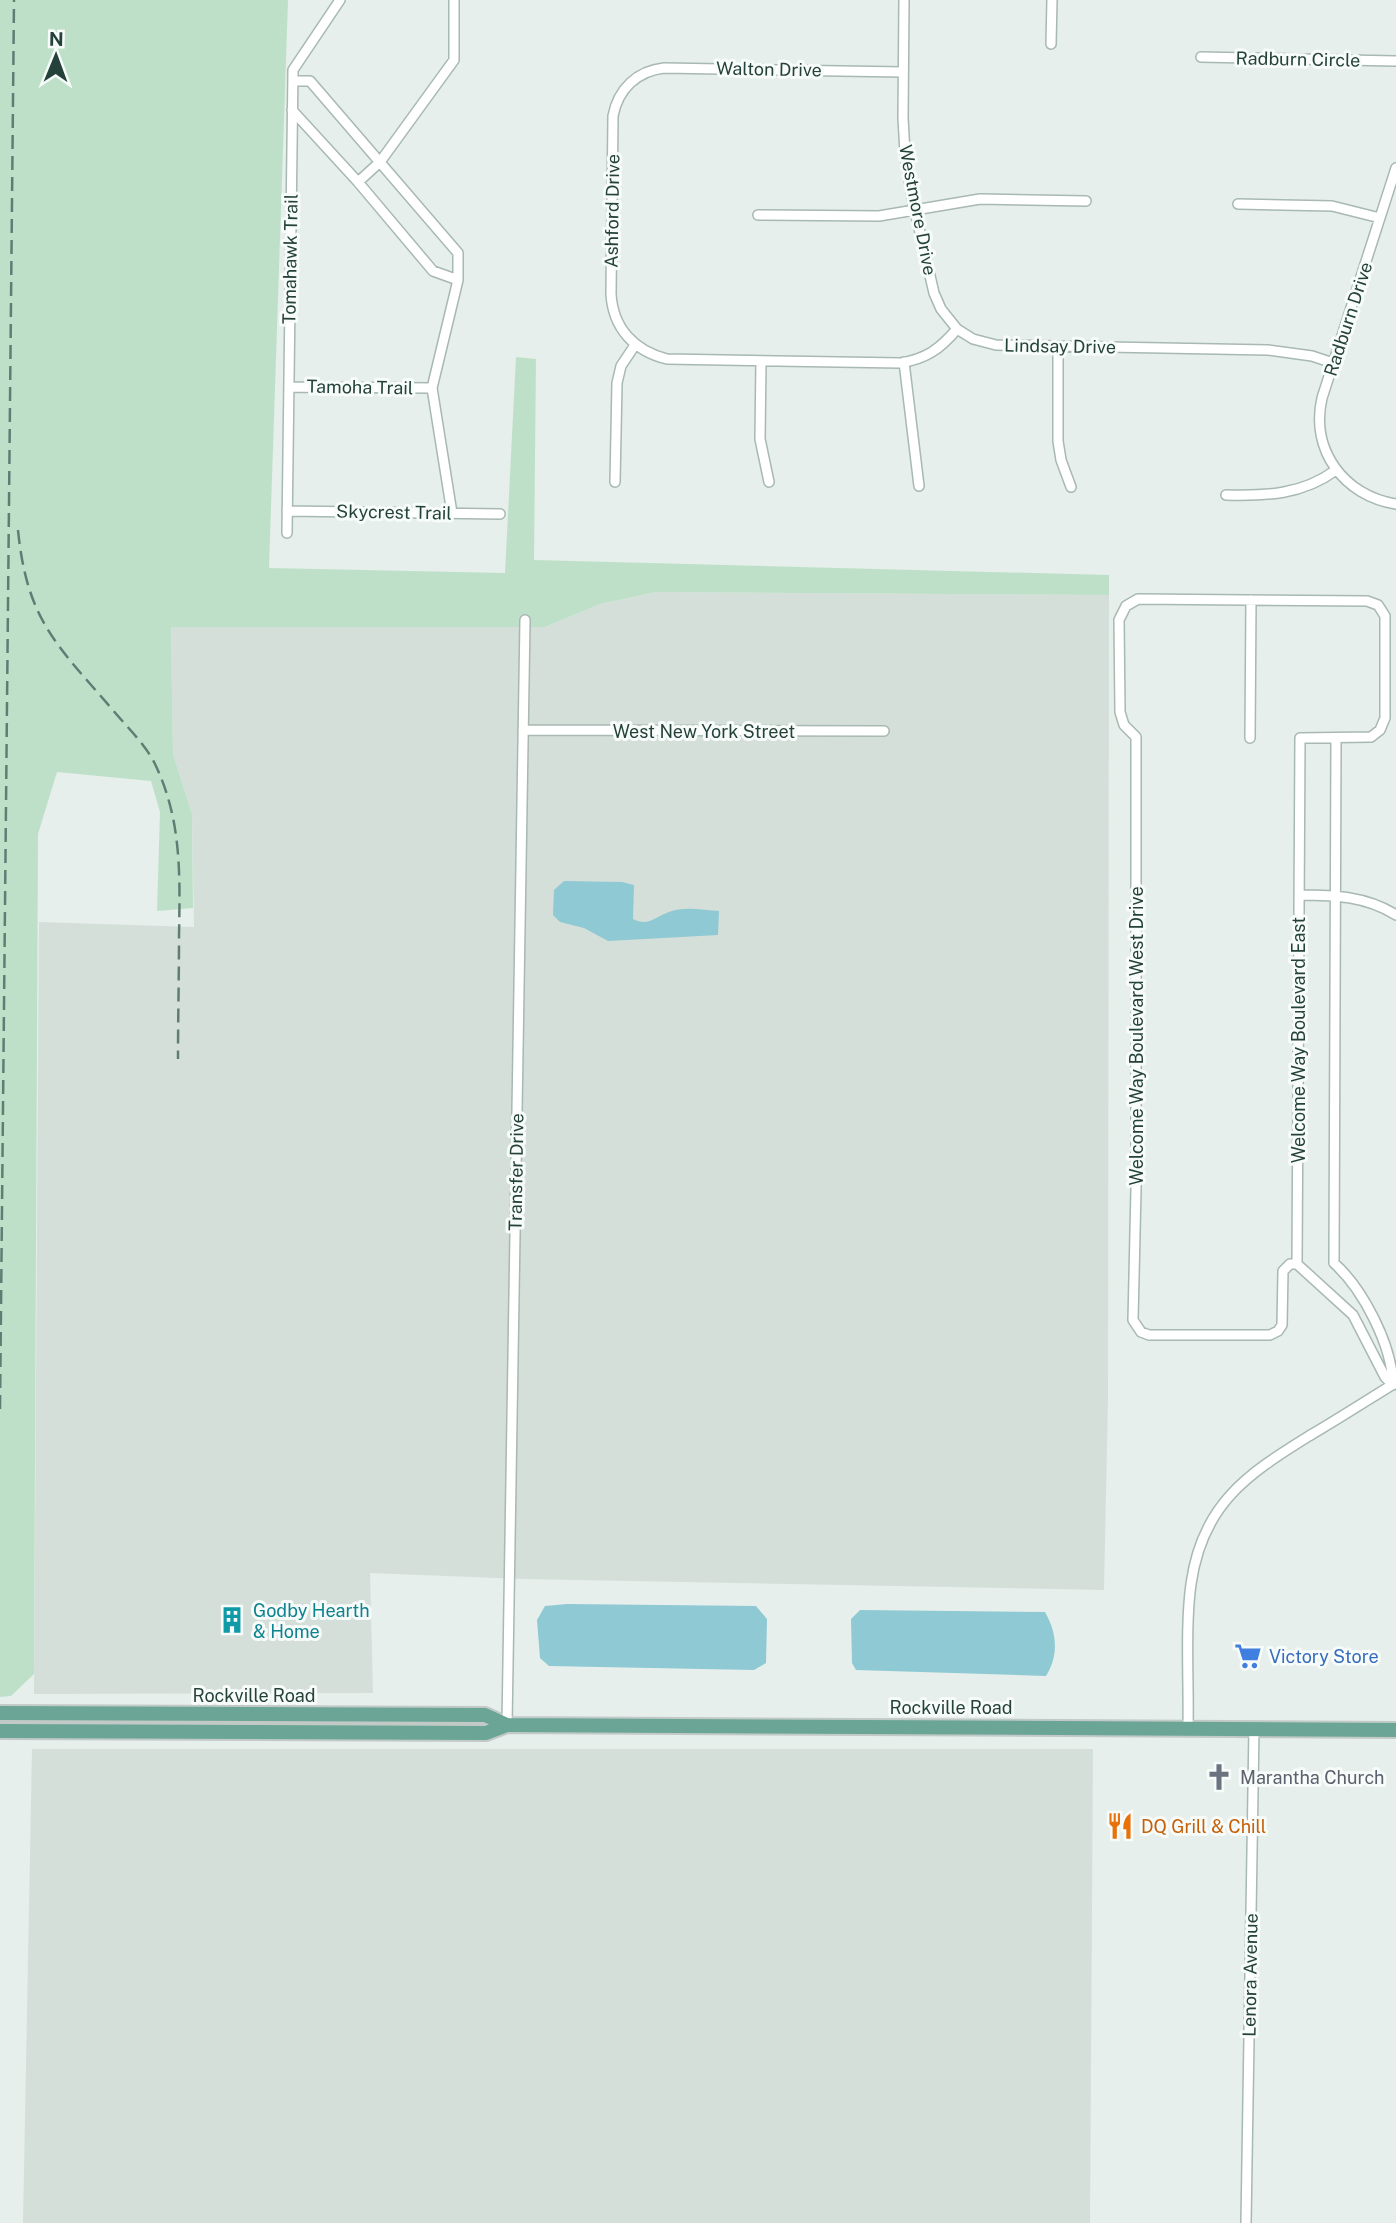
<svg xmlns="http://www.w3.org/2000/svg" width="1396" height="2223" viewBox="0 0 1396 2223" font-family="'Public Sans',sans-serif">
  <rect width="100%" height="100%" fill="#e6efeb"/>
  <path fill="#d4dfda" d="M656,592L1109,595L1108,1398L1104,1590L523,1579L370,1573L373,1693L34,1694L39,922L194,927L192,814L173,754L171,626L545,627L600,604Z
    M32,1749H1093L1090,2223H23Z"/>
  <path fill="#bfe0c8" d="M0,0H288L269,568L505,573L516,357L536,359L534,560L1109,575V595L656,592L600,604L545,627H171L173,754L192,814L193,908L157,911L160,812L151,781L57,772L38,834L34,1674L11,1696L0,1697Z"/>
  <path fill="#8ec9d4" d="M564,881L622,882L634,885L633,919C648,927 655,917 669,912C683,906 704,910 719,911L718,935L608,941L584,928L560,922L553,915L554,890Z
    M567,1604L756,1606L767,1619L766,1663L754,1670L549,1666L540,1658L537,1620L545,1606Z
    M860,1610L1045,1612C1057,1633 1059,1655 1046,1676L856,1670L852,1663L851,1619Z"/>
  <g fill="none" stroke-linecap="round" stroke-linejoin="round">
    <defs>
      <path id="minor" d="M904,0L903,118L905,153L912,198L934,293L941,309L957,329L973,339L996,345L1268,350L1312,356L1333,363
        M1051,44L1052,0
        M1201,57L1396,61
        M903,72L664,68C637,71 618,89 613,116L611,294C613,328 634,351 667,359L900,363C926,359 940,349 957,329
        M293,81H310L458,253V280L432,388L452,513
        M292,110L358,182L433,271L458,280
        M1396,168L1322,398C1310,450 1344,496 1396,504
        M358,182L380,162L454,60V0
        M1238,204L1332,206L1380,218
        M758,215L879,216L980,199L1086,201
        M1058,346V441L1061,460L1071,487
        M761,361L760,439L769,482
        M904,362L919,486
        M289,387L432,388
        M615,482L617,383L621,366L635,345
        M1226,495C1266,496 1302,495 1336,470
        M287,511L500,514
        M287,533L293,70L340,0
        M1138,599L1367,601L1378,605L1385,616V718L1380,730L1371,737L1300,738L1297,1264H1290L1283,1271L1282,1325L1278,1331L1270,1335H1149L1141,1332L1133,1320L1136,1189V737L1124,725L1120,712L1119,620L1126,606Z
        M523,730L884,731
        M1250,738L1251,600
        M1336,739L1334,1263C1363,1289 1392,1345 1393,1385
        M1299,895C1334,895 1366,896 1396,915
        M1297,1264L1353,1315L1385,1377L1393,1385
        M507,1725L525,620
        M1188,1728C1189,1683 1185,1627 1191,1584C1202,1505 1246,1475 1309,1436C1338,1419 1366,1401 1395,1383
        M1246,2223L1254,1728"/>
      <path id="primary" d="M0,1713L485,1715L507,1725
        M0,1731L486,1733L507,1725L1396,1730"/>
    </defs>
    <use href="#minor" stroke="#a8b8b2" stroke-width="12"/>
    <use href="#primary" stroke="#c2cac8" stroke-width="18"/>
    <use href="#minor" stroke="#fff" stroke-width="9"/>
    <use href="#primary" stroke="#6aa596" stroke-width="14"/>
    <path stroke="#5f7d75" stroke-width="2.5" stroke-dasharray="14 7" stroke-linecap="butt" d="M18,530C27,620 56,644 112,709C127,727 145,744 155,764C182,820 180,876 179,936C179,977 178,1018 178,1059
      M0,1409L14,0"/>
  </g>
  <defs>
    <symbol id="building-bare" viewBox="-9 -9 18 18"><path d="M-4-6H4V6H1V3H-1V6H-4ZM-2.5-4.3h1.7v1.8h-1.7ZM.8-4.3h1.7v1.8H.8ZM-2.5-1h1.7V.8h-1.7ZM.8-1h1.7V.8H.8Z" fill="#0f9aa8" stroke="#f7fbf9" stroke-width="2.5" paint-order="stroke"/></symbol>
    <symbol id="supermarket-bare" viewBox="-9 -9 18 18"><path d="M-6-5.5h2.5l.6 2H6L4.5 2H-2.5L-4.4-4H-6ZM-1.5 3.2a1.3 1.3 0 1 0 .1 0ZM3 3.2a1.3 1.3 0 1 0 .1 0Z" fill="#3f7fe0" stroke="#f7fbf9" stroke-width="2.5" paint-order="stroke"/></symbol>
    <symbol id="church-bare" viewBox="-9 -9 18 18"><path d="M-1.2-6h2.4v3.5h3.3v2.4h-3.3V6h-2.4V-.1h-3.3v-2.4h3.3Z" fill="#6b7280" stroke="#f7fbf9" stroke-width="2.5" paint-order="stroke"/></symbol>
    <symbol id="restaurant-bare" viewBox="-9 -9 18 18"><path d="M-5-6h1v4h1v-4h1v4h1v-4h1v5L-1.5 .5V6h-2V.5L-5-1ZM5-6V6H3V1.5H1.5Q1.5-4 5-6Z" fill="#e8710a" stroke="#f7fbf9" stroke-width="2.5" paint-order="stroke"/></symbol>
  </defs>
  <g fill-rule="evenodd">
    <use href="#building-bare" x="213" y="1601" width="38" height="38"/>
    <use href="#supermarket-bare" x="1229" y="1637" width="38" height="38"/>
    <use href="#church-bare" x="1200" y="1758" width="38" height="38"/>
    <use href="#restaurant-bare" x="1101" y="1807" width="38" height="38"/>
  </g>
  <g text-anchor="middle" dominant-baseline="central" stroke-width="6" stroke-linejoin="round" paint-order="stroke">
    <g font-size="18" fill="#24423a" stroke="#f7fbf9">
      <text transform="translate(1298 59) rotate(1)">Radburn Circle</text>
      <text transform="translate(769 69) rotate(1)">Walton Drive</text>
      <text transform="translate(918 210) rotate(79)">Westmore Drive</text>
      <text transform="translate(612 211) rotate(-89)">Ashford Drive</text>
      <text transform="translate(290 259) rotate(-89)">Tomahawk Trail</text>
      <text transform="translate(1348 319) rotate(-72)">Radburn Drive</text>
      <text transform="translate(1060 346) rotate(1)">Lindsay Drive</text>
      <text transform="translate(360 387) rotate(1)">Tamoha Trail</text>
      <text transform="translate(394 512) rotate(1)">Skycrest Trail</text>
      <text x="704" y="731">West New York Street</text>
      <text transform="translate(1136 1036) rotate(-90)">Welcome Way Boulevard West Drive</text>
      <text transform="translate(1298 1040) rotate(-90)">Welcome Way Boulevard East</text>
      <text transform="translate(516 1172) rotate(-89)">Transfer Drive</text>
      <text x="254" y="1695">Rockville Road</text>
      <text x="951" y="1707">Rockville Road</text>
      <text transform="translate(1250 1975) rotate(-89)">Lenora Avenue</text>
    </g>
    <g font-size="18" fill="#0d838f" stroke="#f7fbf9" text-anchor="start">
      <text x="253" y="1610">Godby Hearth<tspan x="253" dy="21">&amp; Home</tspan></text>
    </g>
    <g font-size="18" fill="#366cbe" stroke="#f7fbf9" text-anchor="start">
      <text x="1269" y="1656">Victory Store</text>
    </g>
    <g font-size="18" fill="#5b616d" stroke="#f7fbf9" text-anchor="start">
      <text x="1240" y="1777">Marantha Church</text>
    </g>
    <g font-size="18" fill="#c56008" stroke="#f7fbf9" text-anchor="start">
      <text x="1141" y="1826">DQ Grill &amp; Chill</text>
    </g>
  </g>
  <g transform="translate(56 56) rotate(1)" stroke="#f7fbf9" stroke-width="5" paint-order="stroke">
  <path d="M0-5L12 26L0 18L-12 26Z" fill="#24423a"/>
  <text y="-10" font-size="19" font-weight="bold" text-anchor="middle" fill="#24423a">N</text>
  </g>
</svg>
